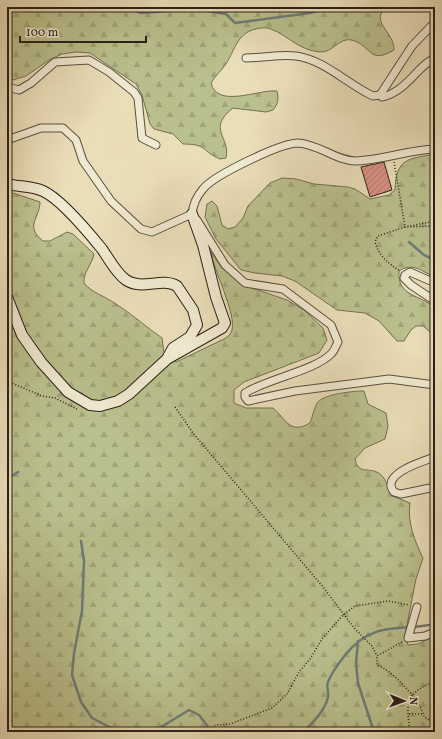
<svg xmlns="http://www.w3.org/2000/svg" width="442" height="739" viewBox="0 0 442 739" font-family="Vollkorn,serif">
  <defs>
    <pattern id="forest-firs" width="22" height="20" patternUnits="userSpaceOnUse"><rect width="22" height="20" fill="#bac08d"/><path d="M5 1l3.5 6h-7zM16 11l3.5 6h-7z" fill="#a0a579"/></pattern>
    <pattern id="building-hatch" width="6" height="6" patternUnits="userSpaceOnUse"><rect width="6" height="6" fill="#d99183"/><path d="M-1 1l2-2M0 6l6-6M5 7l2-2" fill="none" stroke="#b0766a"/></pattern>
  </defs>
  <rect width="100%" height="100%" fill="#eadeb9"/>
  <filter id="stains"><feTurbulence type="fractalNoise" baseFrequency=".005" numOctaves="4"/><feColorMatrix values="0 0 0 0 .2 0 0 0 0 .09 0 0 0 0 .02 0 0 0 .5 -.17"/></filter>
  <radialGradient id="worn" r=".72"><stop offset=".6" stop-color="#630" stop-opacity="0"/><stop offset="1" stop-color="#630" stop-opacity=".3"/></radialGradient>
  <path fill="url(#forest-firs)" stroke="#727052" d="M7,7H388C367,20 395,32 394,50C369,65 372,46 352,40C339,37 333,53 320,52C298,50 289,36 271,29C265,27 261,28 256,29C237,33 235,50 226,64C221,71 215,76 211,83C217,109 259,89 277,91C279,99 278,104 273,110L266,112L233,108C206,129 231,137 226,158L220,159C201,151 208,144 183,144L173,134L154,129L150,124L142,95L136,84L90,53L76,52L62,54L49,60L26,76L13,80L7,73Z
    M435,154V278C423,271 412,262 399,271C397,297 420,294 435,308V336L423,326H416L411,330L404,341H397L379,321L365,313L337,310L295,281L282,276L255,273L241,270L216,239L205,217L207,204L212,201L217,206L222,225L228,229L235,227L243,218L248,206L270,183L282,178L296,179L314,184L348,187L355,189L370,199L389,195L395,190C396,158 408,159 435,154Z
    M7,191L40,202C40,218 24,226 43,241H50L67,232L73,234L94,254C92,265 83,272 84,283C92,293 105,296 116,304C132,314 146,327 162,338L164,353L176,362L224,339C228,337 231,334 232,330C236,312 214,272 211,252L222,268L243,285L287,300L304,310L323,328L327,340L319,353L244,382L234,390V403L246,408H273C286,419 290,435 310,423C313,416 314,407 318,402C325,394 353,391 364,391L368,404L386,413L388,426L385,439L365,448L355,459C358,476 370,466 380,474C387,479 388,490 392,496L410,503C407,522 415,542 423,558L416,579L405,635L408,645L418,644L435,636V732H7Z"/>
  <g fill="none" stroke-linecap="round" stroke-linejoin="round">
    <path stroke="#6d7d77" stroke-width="2.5" d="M14,7L21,9L25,7
      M126,7L141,13L194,9L226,14L235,23L310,13L330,7
      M409,242L424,255L435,260
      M7,479L18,472
      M81,541L84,561L82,611L74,653L72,675L81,702L92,718L119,732
      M358,641L356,663L358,683L374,732
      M153,732L189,710L199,715L212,732
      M303,732C313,722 325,711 328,697C329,692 326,687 328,682C332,671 339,663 346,654C374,620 398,632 435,624"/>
  </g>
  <path fill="url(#building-hatch)" stroke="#292018" d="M384,162L392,190L370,197L361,167Z"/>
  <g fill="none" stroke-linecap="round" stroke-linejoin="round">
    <defs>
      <path id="lane" d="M435,517V524"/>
      <path id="street" d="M246,58C262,58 280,54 296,56C325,60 347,84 373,96L380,95L382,97C407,92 420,62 435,59
        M7,87L19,90L31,83L55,62L89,60L109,72L134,92L138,98L142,138L156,145
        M380,95L412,46L435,22
        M7,140L41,128H63L76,140L83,161L111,201L141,229L152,232L192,214
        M192,214C193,204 197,196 203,189C214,175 281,143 298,143C319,144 336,161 356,161C383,160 408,150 435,149
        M197,220L225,265L245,283L283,289L331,325L338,342C336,345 335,350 332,353C315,371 269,378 245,393V397L248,401L295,391L389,379L435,385
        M435,283L410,272L405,275L404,278L411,285L435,301
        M435,457C424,461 379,474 394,492L401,494L435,487
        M417,607L408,638L425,636L435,632"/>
      <path id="secondary" d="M7,184C19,187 32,186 43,191C61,199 89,233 102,249C109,259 116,273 126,280C142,291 161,277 177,286L193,310L197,325L190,337L173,348L167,359
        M7,297L22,335L41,362L68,392L90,405L100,406L118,401L129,394L167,359L222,328L225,323L216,297L203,245L192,214"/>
    </defs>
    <use href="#lane" stroke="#595040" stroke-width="5.5"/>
    <use href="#street" stroke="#595040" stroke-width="9"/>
    <use href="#secondary" stroke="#292018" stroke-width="12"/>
    <path stroke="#292018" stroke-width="1.5" stroke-dasharray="1 2" stroke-linecap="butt" d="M394,162L405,227L378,236L375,242C379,256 388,263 400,271
      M435,221L405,227L435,226
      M7,381L42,396L55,398L77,409
      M175,407L193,433L323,587L355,629L372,646L377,656
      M402,642L377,656V665C391,669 422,702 424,717L431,721L435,726
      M409,714H423
      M186,732L196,729L207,730L216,725L230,724L272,708L287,694L299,672L310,659L322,639L343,615L355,606L388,601L409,605
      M410,732C406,701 405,694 435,681"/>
    <use href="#lane" stroke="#f1ead2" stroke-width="3.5"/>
    <use href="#street" stroke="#f1ead2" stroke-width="7"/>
    <use href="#secondary" stroke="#f1ead2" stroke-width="10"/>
  </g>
  <rect width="442" height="739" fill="none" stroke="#eadeb9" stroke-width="24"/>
  <rect x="8" y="8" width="426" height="723" fill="none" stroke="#292018" stroke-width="2"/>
  <rect x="12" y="12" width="418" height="715" fill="none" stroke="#292018"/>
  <g transform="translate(404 701) rotate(91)" stroke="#f1ead2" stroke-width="3" paint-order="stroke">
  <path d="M0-3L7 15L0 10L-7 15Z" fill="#292018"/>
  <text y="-6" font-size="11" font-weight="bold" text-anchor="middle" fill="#292018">N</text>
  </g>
  <path d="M20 36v6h126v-6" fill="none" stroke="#292018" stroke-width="2"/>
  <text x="26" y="36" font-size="12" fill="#292018" stroke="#f1ead2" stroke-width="3" paint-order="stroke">100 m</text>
  <rect width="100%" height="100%" filter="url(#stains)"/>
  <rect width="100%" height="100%" fill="url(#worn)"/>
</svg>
